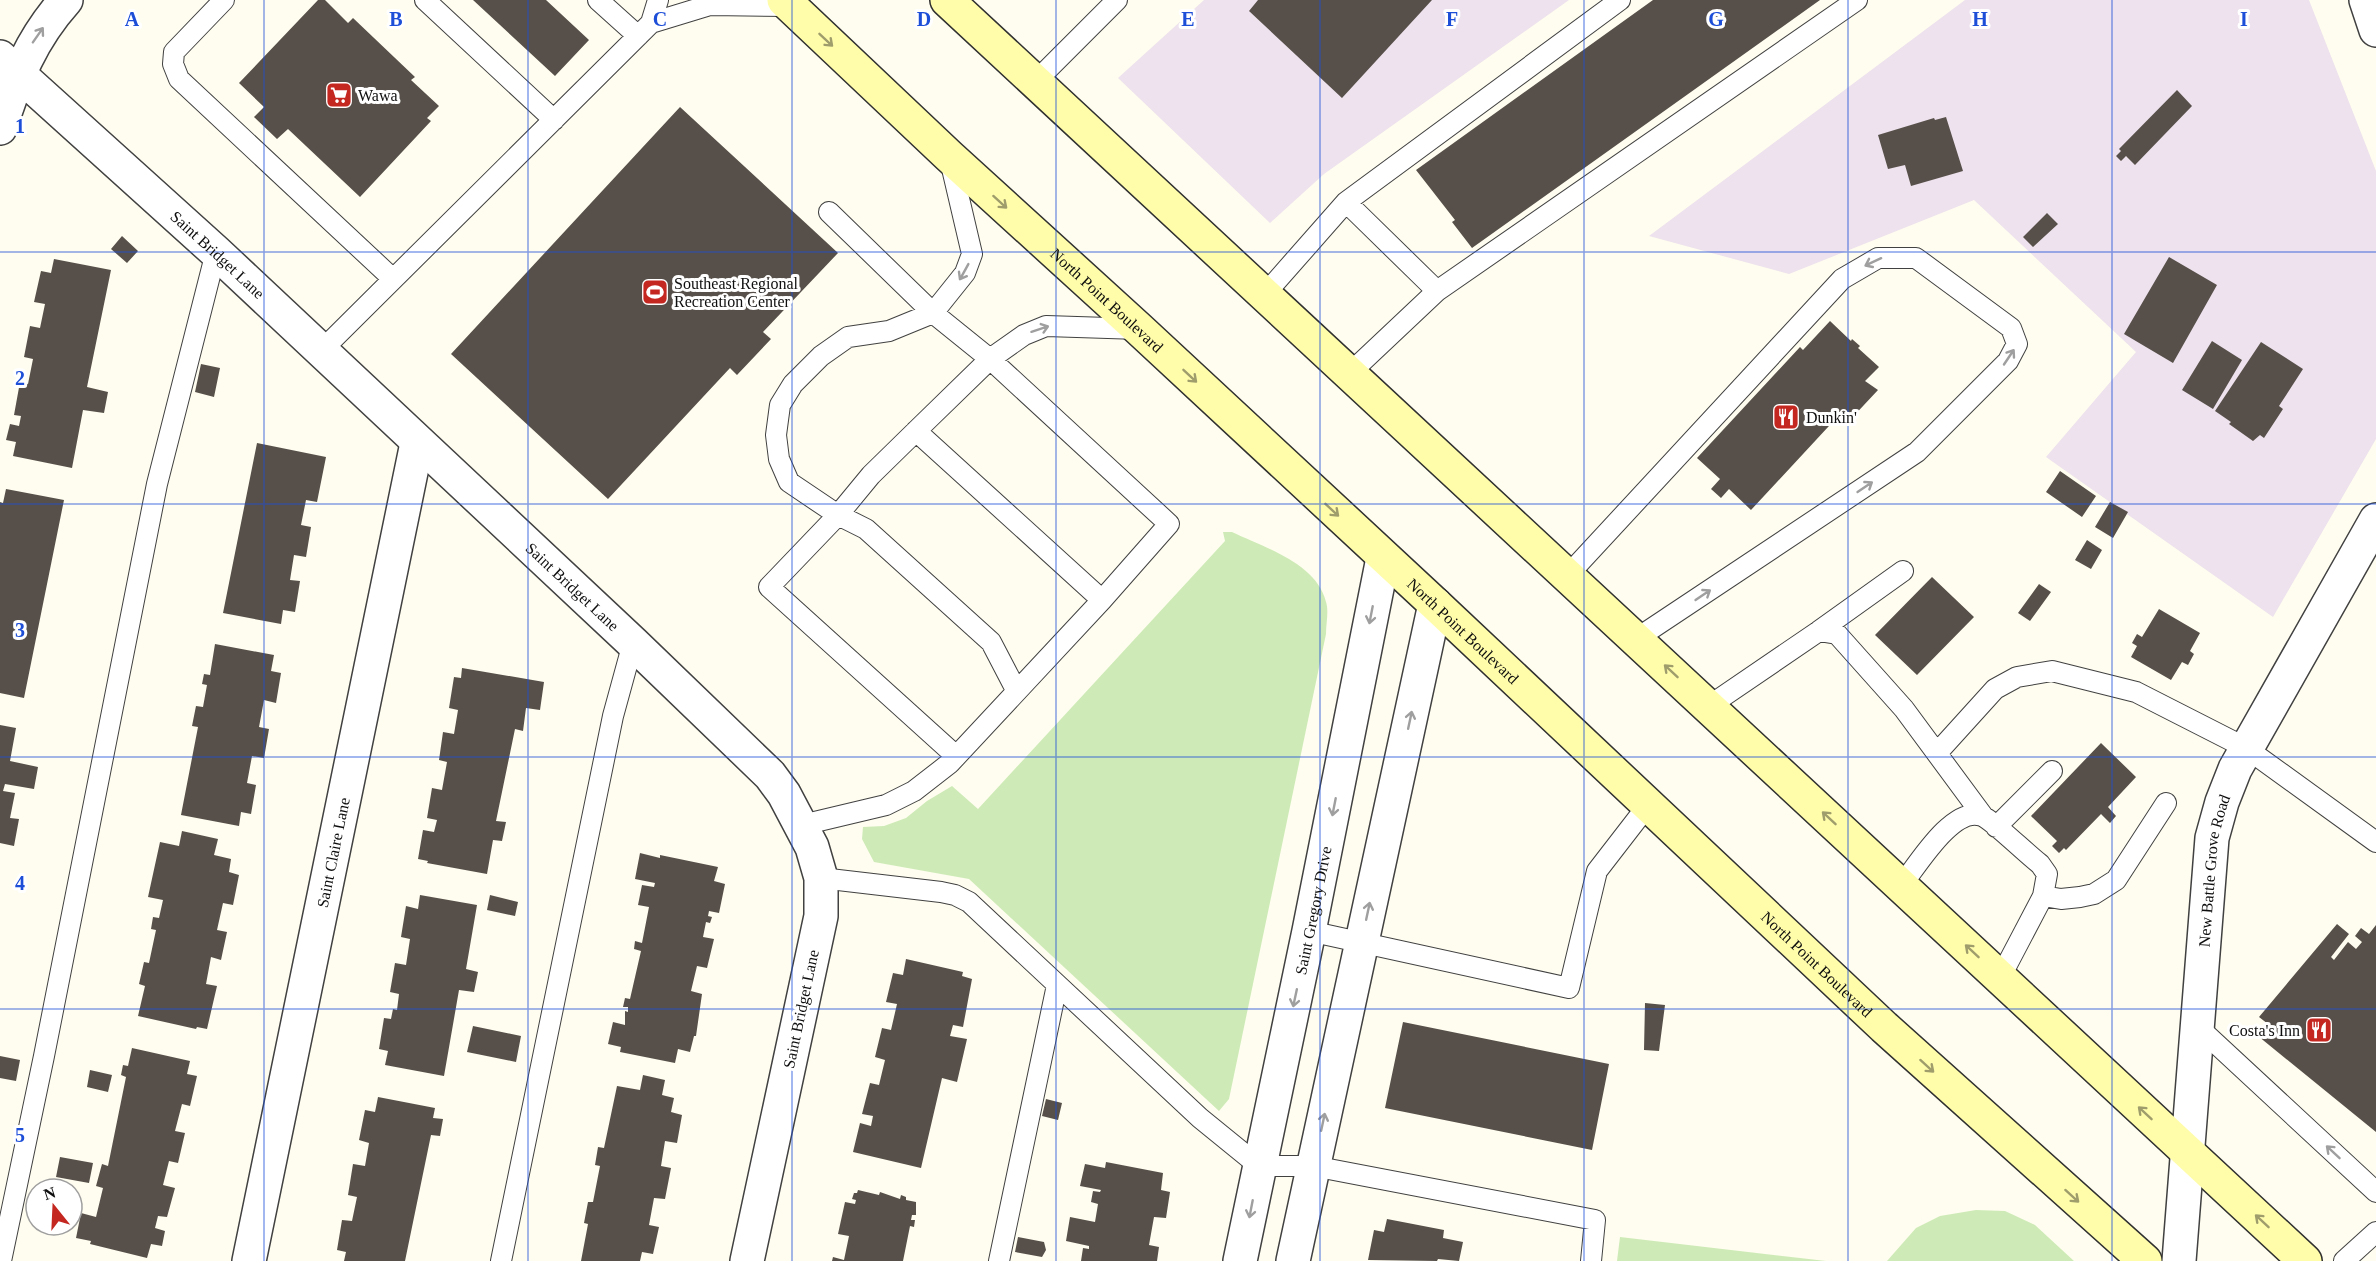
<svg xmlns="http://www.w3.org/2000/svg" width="2376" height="1261" viewBox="0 0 2376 1261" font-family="Georgia,serif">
  <rect width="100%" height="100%" fill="#fffdef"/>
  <path fill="#ede2ed" d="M1204,0H1569L1324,174L1270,223L1118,78Z
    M1965,0H2309L2376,171V439L2273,617L2046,457L2136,352L1974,200L1789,274L1649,236Z"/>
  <path fill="#ceebb7" d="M1223,532H1232C1263,547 1317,563 1326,602C1329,611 1326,624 1326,634L1229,1099L1219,1111L969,879L874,862L862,839L863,827L884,826L906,818L927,801L952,786L978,809L1225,541Z
    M1976,1210L2005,1211L2035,1225L2074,1261H1887L1916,1228L1940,1216Z
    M1620,1237L1826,1261H1617Z"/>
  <path fill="#57504a" d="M318,0H325L348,23L353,18L415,77L411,80L439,106L427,118L431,121L360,197L288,129L277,139L254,117L264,107L239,83Z
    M473,0H546L589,40L555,76Z
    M1258,0H1432L1342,98L1249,11Z
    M1653,0H1820L1472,248L1452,222L1455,220L1416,170Z
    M2177,90L2192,106L2135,165L2126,156L2121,161L2116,156L2121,151L2119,149Z
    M680,107L838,253L763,332L771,339L737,375L730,368L608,499L451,354Z
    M1946,117L1963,171L1911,186L1905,165L1888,169L1878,135L1934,118L1935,120Z
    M2047,213L2058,224L2033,247L2023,237Z
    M122,236L138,251L127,263L111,249Z
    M2169,257L2217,285L2173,363L2124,334Z
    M54,259L111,270L87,387L108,392L104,413L83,410L72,468L13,456L16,442L6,440L10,424L19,426L21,416L14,415L20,382L28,384L33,359L24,357L30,326L40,328L45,304L34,302L41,271L51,273Z
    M1830,321L1851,341L1852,339L1860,346L1858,348L1879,367L1865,381L1878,390L1849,421L1841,413L1751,510L1729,489L1721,498L1711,489L1720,479L1697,458L1800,347L1803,350Z
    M2212,341L2242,360L2213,409L2182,390Z
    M2261,342L2303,369L2279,406L2283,409L2264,438L2260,435L2253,441L2229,424L2231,422L2215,411Z
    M201,364L220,368L214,397L195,392Z
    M257,443L326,457L317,502L306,500L301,525L311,527L306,557L294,555L290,580L300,581L295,612L283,610L281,624L223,613Z
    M2060,471L2096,496L2082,517L2046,492Z
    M6,489L64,500L24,698L0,693V502L3,503Z
    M2110,502L2128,512L2113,538L2095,527Z
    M2087,540L2102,550L2091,569L2075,560Z
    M1932,577L1974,617L1917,675L1875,635Z
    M2039,584L2051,592L2030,621L2018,613Z
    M2159,609L2200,633L2190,651L2194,654L2188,665L2182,662L2171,680L2131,657L2137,646L2132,643L2137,634L2142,637Z
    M215,644L274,655L271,671L281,673L276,703L264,700L259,727L269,729L264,758L252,756L247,783L256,785L251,814L241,812L239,826L181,815L198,727L192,726L196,706L203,707L207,685L202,684L204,674L210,675Z
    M462,668L544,682L540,710L526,708L523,731L515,729L496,821L506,822L502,841L493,840L487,874L427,863L428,861L418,859L423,830L434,832L437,820L427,818L432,788L442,790L447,762L439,760L443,732L454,734L458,710L449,708L454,677L461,678Z
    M0,725L16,728L10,761L38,767L34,789L5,784L3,791L15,793L10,818L19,819L14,846L0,843Z
    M2101,743L2136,777L2108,807L2116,816L2110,823L2101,814L2066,850L2064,848L2059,853L2052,846L2057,841L2031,816Z
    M182,831L218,839L214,855L231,859L229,872L239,875L233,905L223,903L217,930L227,932L221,960L211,957L206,984L217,986L207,1029L197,1027L196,1029L138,1016L145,986L139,984L144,962L149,963L156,930L151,929L153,917L159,918L163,900L148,897L160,842L179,846Z
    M640,853L660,858V855L718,867L714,881L725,884L719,913L709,911L708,916L712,917L710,923L706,922L703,937L714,939L707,968L697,966L691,991L702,994L696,1036H694L690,1052L678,1049L675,1063L620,1052L621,1047L608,1044L613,1022L625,1025V1011L628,1012V1007H623L625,998L630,999L641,951L634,949L635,941L642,943L649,907L638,905L642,885L654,887L655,883L635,879Z
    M420,895L477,905L466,969L478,972L474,992L459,990L444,1076L385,1065L388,1051L379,1049L384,1018L391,1019L393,1009L397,1010L399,994L390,992L395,963L406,965L410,939L401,937L406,906L418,909Z
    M490,895L518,902L515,916L487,910Z
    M2337,924L2349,934L2331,957L2334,960L2348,942L2356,949L2362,942L2355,936L2361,928L2369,934L2376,925V1132L2258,1036L2268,1024L2259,1017Z
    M906,959L963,972L962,976L972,979L963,1027L953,1025L950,1036L967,1039L957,1082L942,1078L921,1168L853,1152L860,1123L871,1126L873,1116L862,1114L870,1083L879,1085L885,1060L875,1057L882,1028L891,1030L897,1004L886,1002L893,973L903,975Z
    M1645,1003L1665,1005L1659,1051L1644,1050Z
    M1403,1022L1609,1064L1592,1150L1385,1108Z
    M473,1026L521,1036L516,1062L467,1052Z
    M132,1048L190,1061L187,1074L197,1076L190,1106L182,1104L175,1131L185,1133L178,1163L169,1161L163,1185L175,1188L167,1217L158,1216L155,1228L165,1231L162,1246L151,1244L147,1258L90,1244L91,1241L76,1238L81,1213L96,1217L103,1188L96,1186L102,1164L108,1166L126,1077L121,1075L123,1065L128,1066Z
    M0,1056L20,1060L16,1081L0,1078Z
    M90,1070L112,1075L108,1092L87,1087Z
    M643,1075L665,1080L662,1095L674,1098L671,1112L682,1115L677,1143L665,1141L661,1166L671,1168L665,1199L654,1198L649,1225L659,1227L653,1254L642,1252L640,1261H581L588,1224L584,1223L588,1202H593L600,1166L595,1165L598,1147L604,1148L617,1086L640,1090Z
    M378,1097L435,1108L433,1118L443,1119L440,1136L431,1135L405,1261H344L346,1252L337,1250L342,1220L352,1221L357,1197L348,1195L353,1164L365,1166L369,1143L359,1140L365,1110L375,1112Z
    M1046,1099L1062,1103L1058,1120L1042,1116Z
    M60,1157L93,1163L89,1183L56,1177Z
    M1106,1162L1163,1173L1161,1190L1170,1192L1166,1218L1154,1217L1149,1245L1159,1247L1157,1261H1081L1083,1248L1089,1249V1246L1066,1241L1070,1217L1095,1222L1098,1204L1091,1202L1093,1191L1100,1192L1101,1190L1080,1186L1085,1164L1105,1168Z
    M858,1190L879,1195L880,1192L900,1199L901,1195L906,1197V1200L916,1202V1215H912L911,1220H915L914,1227L910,1226L903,1261H832L833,1257L844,1260L849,1236L838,1234L845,1202L855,1204L856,1200L852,1199L854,1193H857Z
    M1387,1219L1444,1230L1443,1238L1463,1242L1459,1261L1438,1259L1437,1261L1368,1260L1374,1230L1384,1232Z
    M1018,1237L1044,1242L1046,1250L1042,1257L1015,1252Z"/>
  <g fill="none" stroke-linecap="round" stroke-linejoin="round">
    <defs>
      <path id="service" d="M224,0L174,52L173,64L179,79L393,279
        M425,0L554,120
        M598,0L638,36
        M651,23L710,5L790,6
        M1036,81L1117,0
        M950,160L972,254L965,273L933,313L889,331L848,337L821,356L793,384L780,405L776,435L779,459L789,482L838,515L866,529L991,642L1016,690
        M1346,202L1437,291
        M1265,294L1346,202L1620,0
        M321,351L651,23L658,0
        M1350,373L1437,291L1857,0
        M916,431L1102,600
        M1568,575L1842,279L1878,258H1916L2011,328L2017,344L2008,361L1917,452L1636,639
        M1819,631L1903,571
        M1709,706L1819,631L1837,634L1904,709L1983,816
        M1937,753L1995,689L2017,677L2052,671L2136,692L2246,748L2376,842
        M956,756L769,587L838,515L871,475L916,431L990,359L1024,335L1046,326L1139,329
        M802,825L886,805L914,791L950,763L1102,600L1169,524L990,359L933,313L829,212
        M1996,827L2052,771
        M821,878L941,892L955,895L969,902L1200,1118L1259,1166H1313L1595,1220L1591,1261
        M1901,886C1917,866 1953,805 1982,816C1991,819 2029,856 2040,864L2047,874L2043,896L2000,978
        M2043,896L2061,899L2080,897L2094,894L2116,880L2166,803
        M1309,931L1569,988L1597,871L1648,805
        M2196,1025L2376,1192
        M1,1261L44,1056L157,484L216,252
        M501,1261L613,716L633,643
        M999,1261L1057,985
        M2344,1261L2376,1232"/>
      <g id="minor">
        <path id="s1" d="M0,57L216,252L633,643L770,775L784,794L812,847L821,878V916L747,1261"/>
        <path d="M0,128C16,78 31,39 66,0"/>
        <path id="s2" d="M249,1261L417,443"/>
        <path id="s3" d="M1240,1261L1309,931L1383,558"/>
        <path d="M1293,1261L1435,604"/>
        <path id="s4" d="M2179,1261L2212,838L2222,802L2235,769L2376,520"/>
      </g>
      <path id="tertiary" d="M2366,0L2376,30"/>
      <g id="secondary">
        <path id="s5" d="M784,0L949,156L1139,329L1435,604L1884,1027L2145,1261"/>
        <path d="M947,0L2305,1261"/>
      </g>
    </defs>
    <use href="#service" stroke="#414141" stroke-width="22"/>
    <use href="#minor" stroke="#414141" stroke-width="36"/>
    <use href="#tertiary" stroke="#414141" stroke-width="36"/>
    <use href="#secondary" stroke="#303030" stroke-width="36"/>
    <use href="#service" stroke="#fff" stroke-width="20"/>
    <use href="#minor" stroke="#fff" stroke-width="33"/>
    <use href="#tertiary" stroke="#fff" stroke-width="33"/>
    <use href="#secondary" stroke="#fffdaa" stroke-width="33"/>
  </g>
  <defs><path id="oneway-shaft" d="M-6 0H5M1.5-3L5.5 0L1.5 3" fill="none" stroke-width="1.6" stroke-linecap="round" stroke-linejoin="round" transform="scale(1.5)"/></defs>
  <g stroke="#9f9f9f">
    <use href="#oneway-shaft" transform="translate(38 35) rotate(-55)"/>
    <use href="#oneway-shaft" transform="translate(1873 262) rotate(155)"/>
    <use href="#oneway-shaft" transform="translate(964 272) rotate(119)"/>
    <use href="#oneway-shaft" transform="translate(1040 329) rotate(-18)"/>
    <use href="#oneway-shaft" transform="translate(2009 357) rotate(-56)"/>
    <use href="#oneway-shaft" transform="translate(1865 487) rotate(-34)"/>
    <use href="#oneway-shaft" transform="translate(1703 595) rotate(-34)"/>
    <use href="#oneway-shaft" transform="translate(1371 615) rotate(101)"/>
    <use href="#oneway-shaft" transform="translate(1410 720) rotate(-78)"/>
    <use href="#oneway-shaft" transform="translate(1334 807) rotate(101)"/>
    <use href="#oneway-shaft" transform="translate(1368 911) rotate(-78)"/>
    <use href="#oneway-shaft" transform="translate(1295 998) rotate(102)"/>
    <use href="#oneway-shaft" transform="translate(1323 1122) rotate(-78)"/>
    <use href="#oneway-shaft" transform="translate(2333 1152) rotate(-137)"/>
    <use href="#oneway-shaft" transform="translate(1251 1209) rotate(101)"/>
  </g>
  <g stroke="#9f9d6c">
    <use href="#oneway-shaft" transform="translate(826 40) rotate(43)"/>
    <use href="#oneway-shaft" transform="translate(1000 202) rotate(42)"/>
    <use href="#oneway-shaft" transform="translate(1190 376) rotate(43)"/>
    <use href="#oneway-shaft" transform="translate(1332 510) rotate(43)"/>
    <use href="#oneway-shaft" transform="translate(1671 671) rotate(-137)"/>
    <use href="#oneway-shaft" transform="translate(1829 818) rotate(-137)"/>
    <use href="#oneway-shaft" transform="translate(1972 951) rotate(-137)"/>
    <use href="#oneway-shaft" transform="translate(1927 1066) rotate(42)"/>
    <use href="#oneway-shaft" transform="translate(2145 1113) rotate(-137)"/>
    <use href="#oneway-shaft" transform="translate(2072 1196) rotate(42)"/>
    <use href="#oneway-shaft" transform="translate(2262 1221) rotate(-137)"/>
  </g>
  <path fill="none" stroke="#1d4ed8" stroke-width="1.5" stroke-opacity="0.55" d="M264,0V1261M528,0V1261M792,0V1261M1056,0V1261M1320,0V1261M1584,0V1261M1848,0V1261M2112,0V1261M0,252H2376M0,504H2376M0,757H2376M0,1009H2376"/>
  <defs>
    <symbol id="supermarket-square" viewBox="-11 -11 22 22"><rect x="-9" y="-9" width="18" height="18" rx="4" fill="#c42620" stroke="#fff"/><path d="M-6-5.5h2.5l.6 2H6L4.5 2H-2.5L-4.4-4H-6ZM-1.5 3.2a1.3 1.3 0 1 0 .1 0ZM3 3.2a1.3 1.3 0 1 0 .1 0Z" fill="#fff"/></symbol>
    <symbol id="stadium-square" viewBox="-11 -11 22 22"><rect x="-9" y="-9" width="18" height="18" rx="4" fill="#c42620" stroke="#fff"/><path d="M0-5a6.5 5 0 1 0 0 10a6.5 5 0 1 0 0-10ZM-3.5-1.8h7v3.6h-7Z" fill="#fff"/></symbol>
    <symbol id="restaurant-square" viewBox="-11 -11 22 22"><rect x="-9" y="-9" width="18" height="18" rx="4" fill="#c42620" stroke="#fff"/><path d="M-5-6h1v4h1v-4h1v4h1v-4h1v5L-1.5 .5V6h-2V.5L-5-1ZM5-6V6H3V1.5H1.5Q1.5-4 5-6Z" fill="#fff"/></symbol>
  </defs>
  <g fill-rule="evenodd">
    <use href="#supermarket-square" x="324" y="80" width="30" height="30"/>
    <use href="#stadium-square" x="640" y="277" width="30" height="30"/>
    <use href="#restaurant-square" x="1771" y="402" width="30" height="30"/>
    <use href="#restaurant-square" x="2304" y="1015" width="30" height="30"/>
  </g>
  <g text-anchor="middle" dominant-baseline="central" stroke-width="6" stroke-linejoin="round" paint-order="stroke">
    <g font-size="16" fill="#0e0e0e" stroke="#fff" text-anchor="start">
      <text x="358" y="95">Wawa</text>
      <text x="674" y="283">Southeast Regional<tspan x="674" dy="18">Recreation Center</tspan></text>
      <text x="1806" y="417">Dunkin'</text>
      <text x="2300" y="1030" text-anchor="end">Costa's Inn</text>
    </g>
    <g font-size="16" fill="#0e0e0e" stroke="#fff">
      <text stroke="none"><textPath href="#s1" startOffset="294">Saint Bridget Lane</textPath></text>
      <text stroke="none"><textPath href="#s5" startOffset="441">North Point Boulevard</textPath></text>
      <text stroke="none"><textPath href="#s1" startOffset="780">Saint Bridget Lane</textPath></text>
      <text stroke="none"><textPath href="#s5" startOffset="927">North Point Boulevard</textPath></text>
      <text stroke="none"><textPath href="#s2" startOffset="417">Saint Claire Lane</textPath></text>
      <text stroke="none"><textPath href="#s4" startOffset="392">New Battle Grove Road</textPath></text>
      <text stroke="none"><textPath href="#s3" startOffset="358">Saint Gregory Drive</textPath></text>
      <text stroke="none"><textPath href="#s5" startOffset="1413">North Point Boulevard</textPath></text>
      <text transform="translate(801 1009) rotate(-78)">Saint Bridget Lane</text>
    </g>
  </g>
  <g font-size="20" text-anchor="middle" font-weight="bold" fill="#1d4ed8" stroke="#fff" stroke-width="6" stroke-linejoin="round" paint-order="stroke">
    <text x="132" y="26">A</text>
    <text x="396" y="26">B</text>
    <text x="660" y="26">C</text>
    <text x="924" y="26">D</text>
    <text x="1188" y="26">E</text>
    <text x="1452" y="26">F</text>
    <text x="1716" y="26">G</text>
    <text x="1980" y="26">H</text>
    <text x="2244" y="26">I</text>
    <text x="20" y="133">1</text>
    <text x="20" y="385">2</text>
    <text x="20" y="637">3</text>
    <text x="20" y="890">4</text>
    <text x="20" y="1142">5</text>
  </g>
  <g transform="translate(54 1207) rotate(342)"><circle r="28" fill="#ffffff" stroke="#9f9f9f" stroke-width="1.5"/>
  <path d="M0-4.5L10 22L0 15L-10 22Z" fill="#c42620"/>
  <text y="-9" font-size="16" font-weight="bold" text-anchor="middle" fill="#0e0e0e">N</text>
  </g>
</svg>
